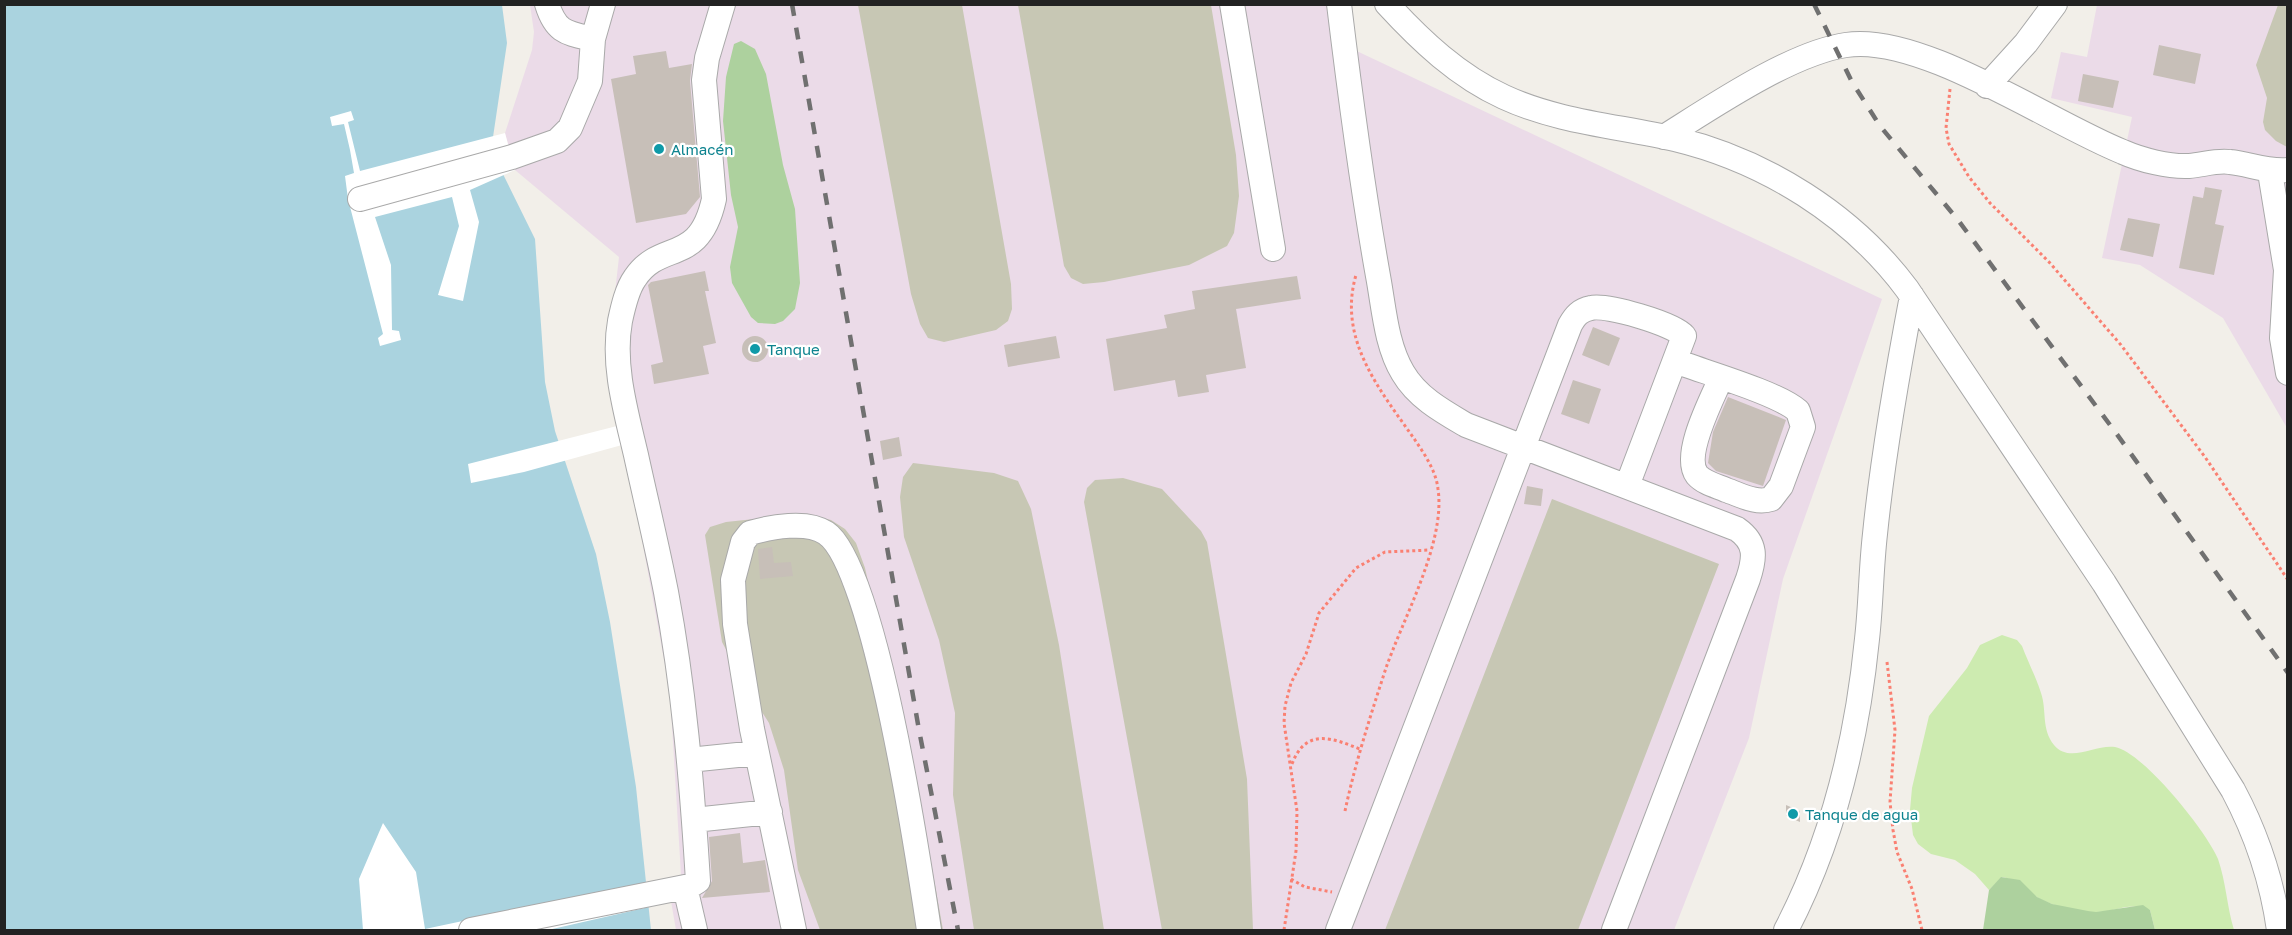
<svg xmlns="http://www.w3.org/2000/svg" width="2292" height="935" viewBox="0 0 2292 935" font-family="'Golos Text',sans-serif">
  <rect width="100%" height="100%" fill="#f2efe9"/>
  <path fill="#ebdbe8" d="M530,5H1339L1344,45L1882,299L1783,579L1749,738L1674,930H676L667,878L681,875L670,692L608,355L619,257L515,170L505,133L532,50L534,32Z
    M2097,5H2287V428L2223,318L2140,265L2102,258L2132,117L2051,98L2061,52L2087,57Z"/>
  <path fill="#c7c7b4" d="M858,5H962L1011,284L1012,309L1008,321L996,330L944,342L928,338L920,324L911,294Z
    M1018,5H1211L1236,155L1239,196L1234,233L1227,246L1189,265L1104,282L1083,284L1071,278L1064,266Z
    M2278,5H2287V147L2276,141L2265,130L2263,122L2267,98L2256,65Z
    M913,463L994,473L1018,481L1031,509L1059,645L1104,930H974L953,795L955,713L939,640L904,537L900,497L903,477Z
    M1123,478L1162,489L1201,531L1207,542L1247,779L1253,930H1162L1084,502L1087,488L1095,480Z
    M1552,499L1719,564L1578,930H1385Z
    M791,515L814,516L831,520L845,529L856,543L865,568L929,851L943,930H820L798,870L784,770L769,723L744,684L722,642L705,535L710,527L726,522Z"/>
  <path fill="#cdebb0" d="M2002,635L2017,640L2022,646C2028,662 2036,677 2041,693C2047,710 2041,729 2054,745C2070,764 2095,744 2115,747C2143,752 2207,832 2218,859C2226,882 2227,907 2234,930H2155L2150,910C2128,901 2118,912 2096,912C2079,912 2051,906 2037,897C2019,885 2026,882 2002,877L1989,890L1975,874L1955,860L1931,854L1918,844L1913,835L1910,810L1912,788L1929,716L1967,668L1980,645Z"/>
  <path fill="#add19e" d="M741,41L755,49L766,74L783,165L795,209L800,283L795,309L783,321L775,324L758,323L751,317L732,283L730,267L738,227L731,195L723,121L726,77L734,44Z
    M2001,877L2020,880L2037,897L2052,904L2088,911L2096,912L2143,905L2150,910L2155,930H1983L1989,890Z"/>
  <path fill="#aad3df" d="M5,5H502L507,43L493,137L500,168L535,239L545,382L555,431L596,554L610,622L636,787L651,930H5Z"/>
  <path fill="#fff" d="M351,111L354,120L348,122L360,171L505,133L515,170L470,190L479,222L463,301L438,295L459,226L452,197L375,217L391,265L392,330L399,331L401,340L380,346L378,338L383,334L348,199L345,176L354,173L350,150L344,124L332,126L330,117Z
    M617,426L622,445L524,472L471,483L468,464Z
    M383,823L416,872L425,929L667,878L671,902L548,930H363L359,879Z"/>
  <path fill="#c7bfb8" d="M2159,45L2201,54L2195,84L2153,75Z
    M666,51L669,68L692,64L690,81L700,197L686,214L636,223L611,79L636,74L633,56Z
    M2083,74L2119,81L2113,108L2078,101Z
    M2205,187L2222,190L2215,224L2224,226L2214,275L2179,268L2193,196L2203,198Z
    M2128,218L2160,224L2153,257L2120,250Z
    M705,271L709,291H705L716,343L703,346L709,374L654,384L651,365L663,362L648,285L651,282Z
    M1297,276L1301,299L1236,309L1246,368L1206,375L1209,392L1178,397L1175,380L1114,391L1106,339L1167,328L1164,315L1195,309L1192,291Z
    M1593,327L1620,338L1609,366L1582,355Z
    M1056,336L1060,358L1008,367L1004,345Z
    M742 349a13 13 0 1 1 26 0a13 13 0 1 1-26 0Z
    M1573,380L1601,389L1589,424L1561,414Z
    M1728,397L1786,420L1763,486L1716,471L1708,463L1713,432Z
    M899,437L902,456L883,460L880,441Z
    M1527,486L1543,489L1541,506L1524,504Z
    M772,547L774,563L791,562L793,576L760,579L758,549Z
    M1786,805L1800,811V822L1786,816Z
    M740,833L743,863L765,860L770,892L702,898L712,881L709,837Z"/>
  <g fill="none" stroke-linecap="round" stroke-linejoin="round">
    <defs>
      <path id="minor" d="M547,4C556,33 567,33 593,39
        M1232,4L1273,249
        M1339,4C1350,95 1362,186 1378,276C1384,308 1386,345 1403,373C1417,397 1442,411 1466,425L1737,529C1757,543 1755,558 1748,579L1614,930
        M1387,4C1421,41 1458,76 1504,97C1558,122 1618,126 1675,139C1766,161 1852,215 1907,289L2104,583L2233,790C2257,835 2272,880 2279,930
        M1987,86L2026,43L2055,4
        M1664,137C1712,107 1791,53 1846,45C1921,33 2050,123 2123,152C2141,160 2169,167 2189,166C2203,165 2216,160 2230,162C2250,164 2266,172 2288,170
        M2270,172L2286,270L2282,338L2288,373
        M360,199L512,157L557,141L570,128L590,81L593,39L603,4
        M1675,361C1704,372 1778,393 1798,411L1803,427L1781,486L1771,499C1756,504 1741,495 1726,490C1717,486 1704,483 1697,475C1682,455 1712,399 1721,378
        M689,760L757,753
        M694,820L770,812
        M685,887L695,930
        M471,930L690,886L698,881C692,784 684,688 666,592C657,546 646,501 636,455C626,412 612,365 620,321C623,307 627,289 635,278C661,239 699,267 714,199L704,80L707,58L723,4
        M794,930L752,729L735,624L733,580L743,542L750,533C771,527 807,520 826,533C875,566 919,863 929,930
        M1338,930L1570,325C1575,316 1580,310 1591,308C1606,304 1674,324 1684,336L1627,486
        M1786,930C1833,840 1857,740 1867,639C1871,604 1871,569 1875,534C1883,454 1897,375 1912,296"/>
    </defs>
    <use href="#minor" stroke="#a9a9a9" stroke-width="26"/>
    <path stroke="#fa8072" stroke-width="3" stroke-dasharray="3 3" stroke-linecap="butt" d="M1950,89L1946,128L1949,144L1969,177L1990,203L2049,262L2121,345L2205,457L2288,580
      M1887,662L1895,730L1890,802L1893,830L1897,852L1912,889L1922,930
      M1292,764C1306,727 1333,738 1362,750
      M1345,811C1355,764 1370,717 1385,671C1402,620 1446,543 1438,489C1436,471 1425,455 1415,440C1381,391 1337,340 1356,275
      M1291,879L1305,887L1332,892
      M1284,930L1296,851L1297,811L1284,723L1285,706L1291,683L1306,654L1319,613L1356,568L1385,552L1430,550"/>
    <use href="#minor" stroke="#fff" stroke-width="24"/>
    <path stroke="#707070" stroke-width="4.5" stroke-dasharray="12 12" stroke-linecap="butt" d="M792,4L919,730L958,930
      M1814,4L1852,82L1880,126L1958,220L2116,433L2288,673"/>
  </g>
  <g fill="#0f9aa8" stroke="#fff" stroke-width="2">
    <circle cx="659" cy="149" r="6"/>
    <circle cx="755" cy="349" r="6"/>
    <circle cx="1793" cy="814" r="6"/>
  </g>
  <g text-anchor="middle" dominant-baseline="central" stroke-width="4.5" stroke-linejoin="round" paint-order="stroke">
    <g font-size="15" fill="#0d838f" stroke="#fff" text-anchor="start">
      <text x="671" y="149">Almacén</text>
      <text x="767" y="349">Tanque</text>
      <text x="1805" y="814">Tanque de agua</text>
    </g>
  </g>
  <rect width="2292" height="935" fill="none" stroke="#222222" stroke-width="12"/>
</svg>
